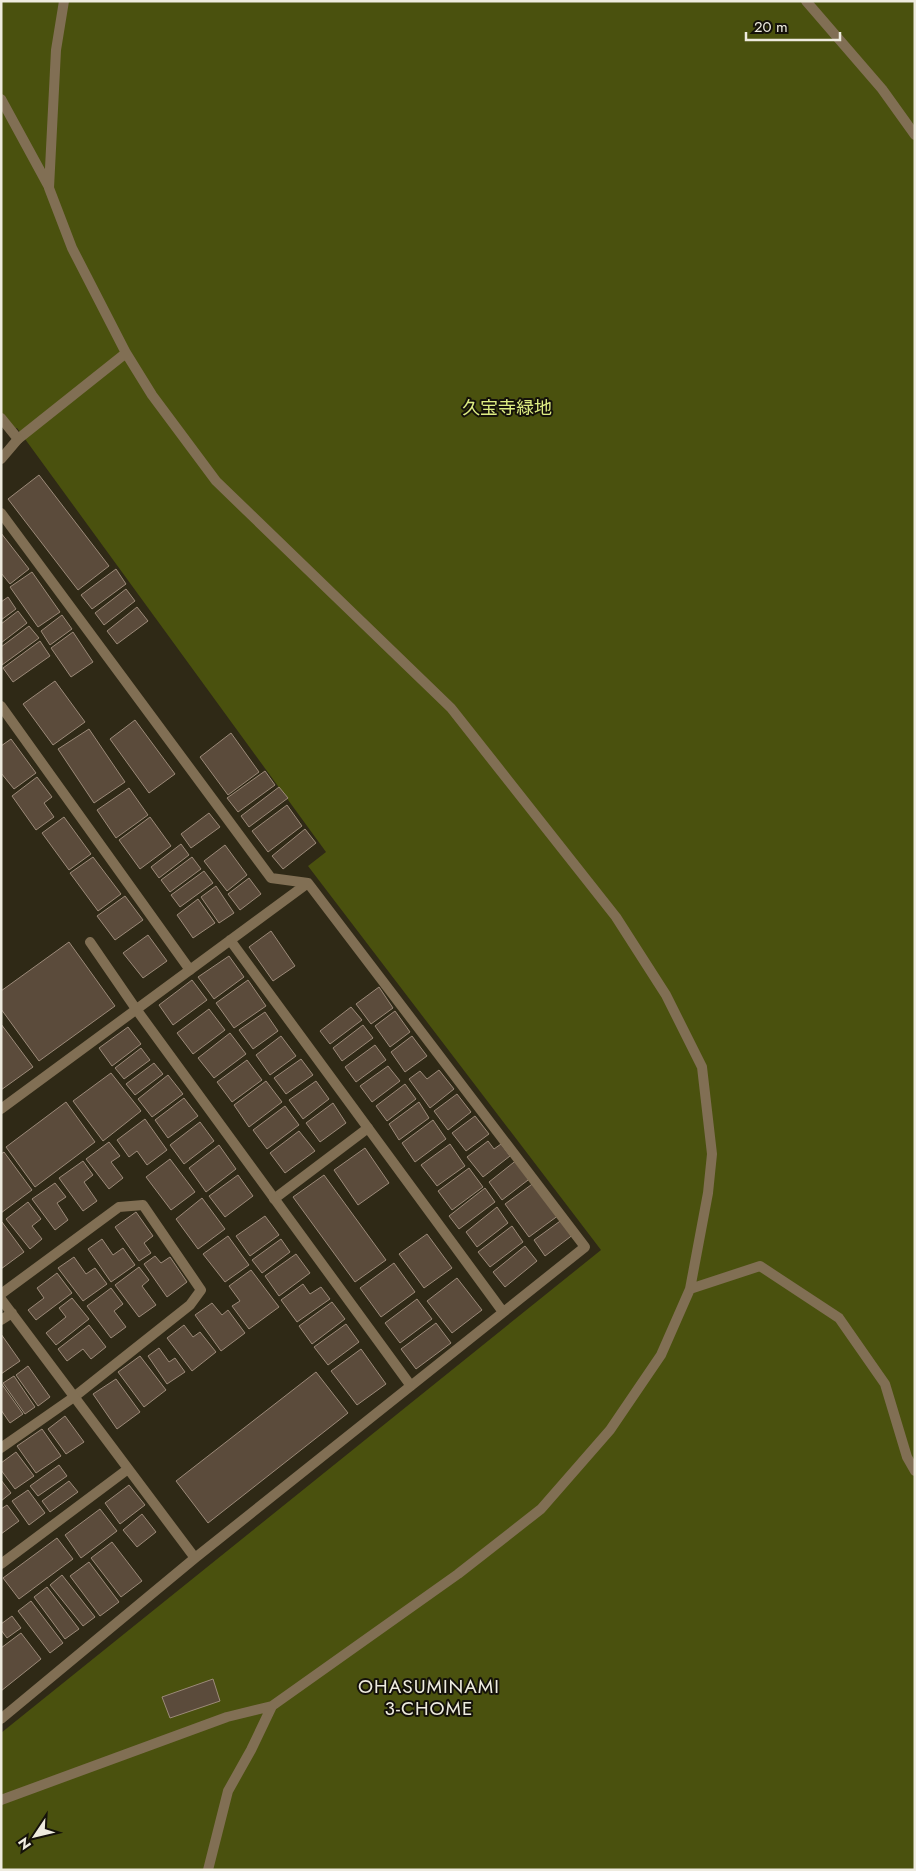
<svg xmlns="http://www.w3.org/2000/svg" width="916" height="1871" viewBox="0 0 916 1871" font-family="Jost,'Noto Sans JP',sans-serif">
  <rect width="100%" height="100%" fill="#2f2916"/>
  <path fill="#4a510e" d="M1,1H912L915,5V1870H1V1733L601,1250L308,866L326,852L17,428L14,429L1,414Z"/>
  <path fill="#5b4b3b" stroke="#9c8a79" d="M39,475L109,566L78,590L8,499Z
    M1,533L29,569L10,584L1,573Z
    M116,569L126,584L92,609L81,595Z
    M32,572L60,612L38,627L10,587Z
    M126,589L135,601L104,625L95,613Z
    M8,597L16,609L1,620V602Z
    M137,607L148,621L117,644L107,631Z
    M18,611L27,623L1,643V624Z
    M62,615L72,629L50,645L41,631Z
    M29,626L39,638L2,665L1,647Z
    M73,632L93,662L71,677L51,648Z
    M40,641L50,656L13,682L3,668Z
    M55,681L85,722L53,745L23,704Z
    M135,720L175,774L149,793L110,739Z
    M89,729L125,782L94,803L58,749Z
    M231,733L259,772L228,795L200,757Z
    M11,739L36,773L14,789L1,773V746Z
    M265,771L275,785L238,812L227,798Z
    M37,777L52,797L44,803L54,817L36,830L12,796Z
    M279,787L288,798L249,827L241,816Z
    M129,788L148,815L116,838L97,810Z
    M287,805L302,826L268,852L252,831Z
    M209,813L220,827L191,848L181,834Z
    M64,817L91,854L69,870L42,833Z
    M150,817L171,846L140,869L119,840Z
    M305,829L316,843L283,869L272,856Z
    M181,844L189,855L159,878L151,867Z
    M225,845L247,875L227,891L204,861Z
    M93,857L121,894L98,911L70,873Z
    M192,857L201,869L170,892L161,880Z
    M204,871L213,883L180,907L171,895Z
    M249,878L261,894L240,910L228,894Z
    M216,886L234,913L219,923L201,897Z
    M125,896L143,920L115,940L97,916Z
    M198,899L215,923L193,938L177,915Z
    M271,931L295,966L273,981L249,947Z
    M148,935L167,961L143,978L123,953Z
    M69,942L115,1006L39,1061L1,1009V991Z
    M229,956L244,977L214,999L198,977Z
    M192,980L207,1000L173,1025L159,1005Z
    M248,980L266,1006L234,1028L216,1003Z
    M379,987L393,1008L371,1024L356,1004Z
    M351,1007L362,1020L330,1044L320,1031Z
    M209,1009L225,1030L193,1054L177,1033Z
    M395,1011L410,1032L390,1047L375,1026Z
    M265,1012L278,1031L253,1049L239,1030Z
    M1,1024L33,1067L1,1090Z
    M363,1025L373,1038L342,1061L333,1048Z
    M128,1027L141,1044L112,1066L99,1048Z
    M230,1033L246,1054L214,1078L198,1058Z
    M281,1036L296,1056L270,1075L256,1055Z
    M412,1036L427,1056L405,1072L391,1052Z
    M375,1045L386,1060L356,1082L345,1067Z
    M141,1048L150,1060L124,1079L115,1068Z
    M301,1059L313,1075L286,1094L274,1078Z
    M247,1060L262,1080L232,1102L217,1082Z
    M154,1063L163,1074L135,1095L126,1084Z
    M388,1066L400,1081L372,1102L360,1086Z
    M439,1070L454,1089L430,1108L409,1079L420,1071L427,1079Z
    M111,1073L141,1111L103,1141L73,1101Z
    M168,1075L183,1094L152,1117L138,1099Z
    M266,1081L282,1102L249,1127L234,1105Z
    M316,1081L329,1099L303,1119L289,1100Z
    M405,1084L416,1099L387,1121L376,1106Z
    M457,1094L471,1112L448,1130L434,1111Z
    M184,1098L198,1116L168,1138L155,1120Z
    M66,1102L95,1142L35,1187L6,1147Z
    M419,1102L429,1118L399,1140L389,1124Z
    M333,1103L346,1123L320,1142L306,1123Z
    M285,1106L299,1125L267,1149L253,1130Z
    M475,1116L489,1134L466,1151L452,1133Z
    M145,1119L167,1150L147,1165L137,1151L129,1157L117,1140Z
    M433,1120L446,1139L415,1162L402,1143Z
    M200,1122L214,1141L184,1164L170,1145Z
    M299,1131L315,1151L285,1173L270,1153Z
    M488,1141L494,1149L501,1144L510,1156L483,1177L467,1157Z
    M109,1142L120,1156L111,1162L123,1178L109,1189L86,1159Z
    M450,1144L465,1166L437,1186L421,1165Z
    M219,1145L236,1169L206,1192L189,1168Z
    M365,1148L389,1183L358,1205L334,1170Z
    M4,1152L32,1190L1,1213V1154Z
    M170,1159L195,1192L171,1210L146,1177Z
    M518,1159L532,1177L502,1200L489,1182Z
    M83,1161L93,1175L84,1182L97,1201L83,1211L59,1178Z
    M469,1168L483,1187L452,1210L438,1191Z
    M238,1175L253,1196L225,1217L209,1196Z
    M324,1175L386,1260L355,1282L293,1197Z
    M535,1182L559,1215L529,1237L505,1204Z
    M55,1183L66,1197L57,1203L68,1220L55,1230L32,1199Z
    M485,1188L495,1202L459,1229L449,1216Z
    M202,1198L225,1229L198,1249L176,1219Z
    M28,1202L41,1219L32,1226L42,1239L30,1249L6,1219Z
    M497,1207L508,1223L477,1247L466,1232Z
    M136,1212L153,1236L144,1243L151,1253L139,1261L115,1227Z
    M265,1216L279,1235L250,1256L236,1236Z
    M563,1219L574,1234L545,1256L534,1240Z
    M2,1222L24,1252L1,1269V1223Z
    M512,1226L523,1242L490,1267L478,1252Z
    M427,1234L452,1268L424,1288L399,1254Z
    M228,1236L249,1265L225,1282L203,1254Z
    M102,1239L113,1255L123,1248L135,1265L111,1282L88,1249Z
    M281,1239L290,1252L262,1273L252,1260Z
    M525,1246L537,1261L505,1287L493,1272Z
    M296,1254L310,1273L279,1296L265,1276Z
    M155,1256L161,1263L170,1257L187,1282L167,1297L144,1264Z
    M74,1257L86,1274L95,1268L107,1284L83,1301L58,1268Z
    M394,1263L415,1292L381,1317L360,1288Z
    M139,1267L149,1280L142,1286L156,1305L139,1317L115,1285Z
    M251,1270L279,1307L249,1329L232,1306L240,1301L229,1286Z
    M57,1273L72,1293L36,1320L28,1310L44,1298L37,1288Z
    M457,1278L482,1310L452,1333L427,1301Z
    M303,1284L310,1294L321,1287L330,1299L297,1322L281,1300Z
    M111,1288L123,1304L114,1311L126,1327L111,1338L87,1306Z
    M72,1298L89,1319L56,1345L46,1333L66,1317L59,1308Z
    M417,1299L432,1319L400,1343L385,1323Z
    M332,1302L345,1319L312,1344L299,1326Z
    M212,1303L222,1315L228,1310L245,1333L221,1351L195,1315Z
    M436,1323L451,1343L416,1369L401,1349Z
    M346,1324L359,1342L328,1365L314,1347Z
    M89,1325L106,1347L91,1359L83,1349L67,1361L58,1349Z
    M184,1325L193,1337L200,1332L216,1352L192,1371L167,1338Z
    M1,1334L20,1361L1,1374Z
    M159,1348L169,1362L175,1358L185,1372L167,1384L148,1356Z
    M361,1349L386,1384L357,1405L331,1371Z
    M140,1356L166,1390L144,1407L118,1372Z
    M28,1366L50,1397L38,1406L16,1375Z
    M316,1372L348,1413L208,1523L176,1481Z
    M14,1376L35,1407L25,1414L3,1383Z
    M116,1379L140,1412L117,1429L93,1394Z
    M1,1383L23,1414L10,1423L1,1410Z
    M65,1416L84,1442L66,1454L48,1429Z
    M42,1429L61,1456L36,1473L17,1446Z
    M16,1452L34,1476L15,1489L1,1470V1463Z
    M59,1465L67,1476L38,1496L30,1486Z
    M1,1480L11,1493L1,1501Z
    M69,1481L78,1492L50,1512L42,1501Z
    M129,1485L145,1505L120,1524L105,1503Z
    M28,1490L45,1513L29,1525L12,1501Z
    M7,1505L19,1521L1,1534V1509Z
    M100,1509L117,1531L81,1558L65,1535Z
    M142,1514L156,1532L137,1547L123,1530Z
    M57,1538L73,1559L19,1599L3,1578Z
    M112,1542L142,1581L121,1597L91,1558Z
    M89,1562L119,1602L100,1616L70,1576Z
    M62,1575L95,1617L83,1626L50,1585Z
    M47,1587L79,1629L65,1639L34,1597Z
    M31,1601L63,1643L50,1653L18,1611Z
    M12,1616L21,1628L7,1638L1,1630V1624Z
    M21,1633L41,1659L1,1691V1648Z
    M213,1679L220,1701L170,1718L162,1697Z"/>
  <g fill="none" stroke-linecap="round" stroke-linejoin="round">
    <path stroke="#816f54" stroke-width="10" d="M1,706L190,970
      M274,1199L368,1128
      M1,1294L119,1207L143,1205L201,1290L190,1305L74,1397"/>
    <path stroke="#816f54" stroke-width="10" d="M64,1L56,50L49,188L72,248L126,353L152,395L216,481L451,708L616,917L666,995L702,1067L712,1154L708,1193L690,1289L661,1355L610,1430L541,1509L458,1574L272,1706L251,1750L228,1791L208,1870
      M806,1L882,89L915,135
      M1,99L49,187
      M18,439L126,353
      M690,1289L760,1266L839,1318L885,1384L907,1457L915,1471
      M1,1800L227,1717L272,1706"/>
    <path stroke="#816f54" stroke-width="10" d="M1,418L18,439L1,459
      M1,513L271,878L308,883L585,1247L195,1558L1,1719
      M230,940L503,1312
      M90,942L136,1009L411,1386
      M1,1109L308,883
      M1,1299L195,1558
      M1,1320L12,1313
      M1,1448L74,1397
      M1,1564L128,1469"/>
  </g>
  <g text-anchor="middle" dominant-baseline="central" stroke-width="4" stroke-linejoin="round" paint-order="stroke">
    <g font-size="18" fill="#deed83" stroke="#15120a">
      <text x="507" y="408">久宝寺緑地</text>
    </g>
    <g font-size="19" letter-spacing="1" fill="#eeebdf" stroke="#15120a">
      <text x="429" y="1686">OHASUMINAMI<tspan x="429" dy="22">3-CHOME</tspan></text>
    </g>
  </g>
  <rect width="916" height="1871" fill="none" stroke="#eeebdf" stroke-width="5"/>
  <g transform="translate(35 1836) rotate(235)" stroke="#15120a" stroke-width="4" paint-order="stroke">
  <path d="M0-4L9 19L0 12L-9 19Z" fill="#eeebdf"/>
  <text y="-8" font-size="14" font-weight="bold" text-anchor="middle" fill="#eeebdf">N</text>
  </g>
  <path d="M746 32v8h94v-8" fill="none" stroke="#eeebdf" stroke-width="2.5"/>
  <text x="754" y="32" font-size="15" fill="#eeebdf" stroke="#15120a" stroke-width="4" paint-order="stroke">20 m</text>
</svg>
